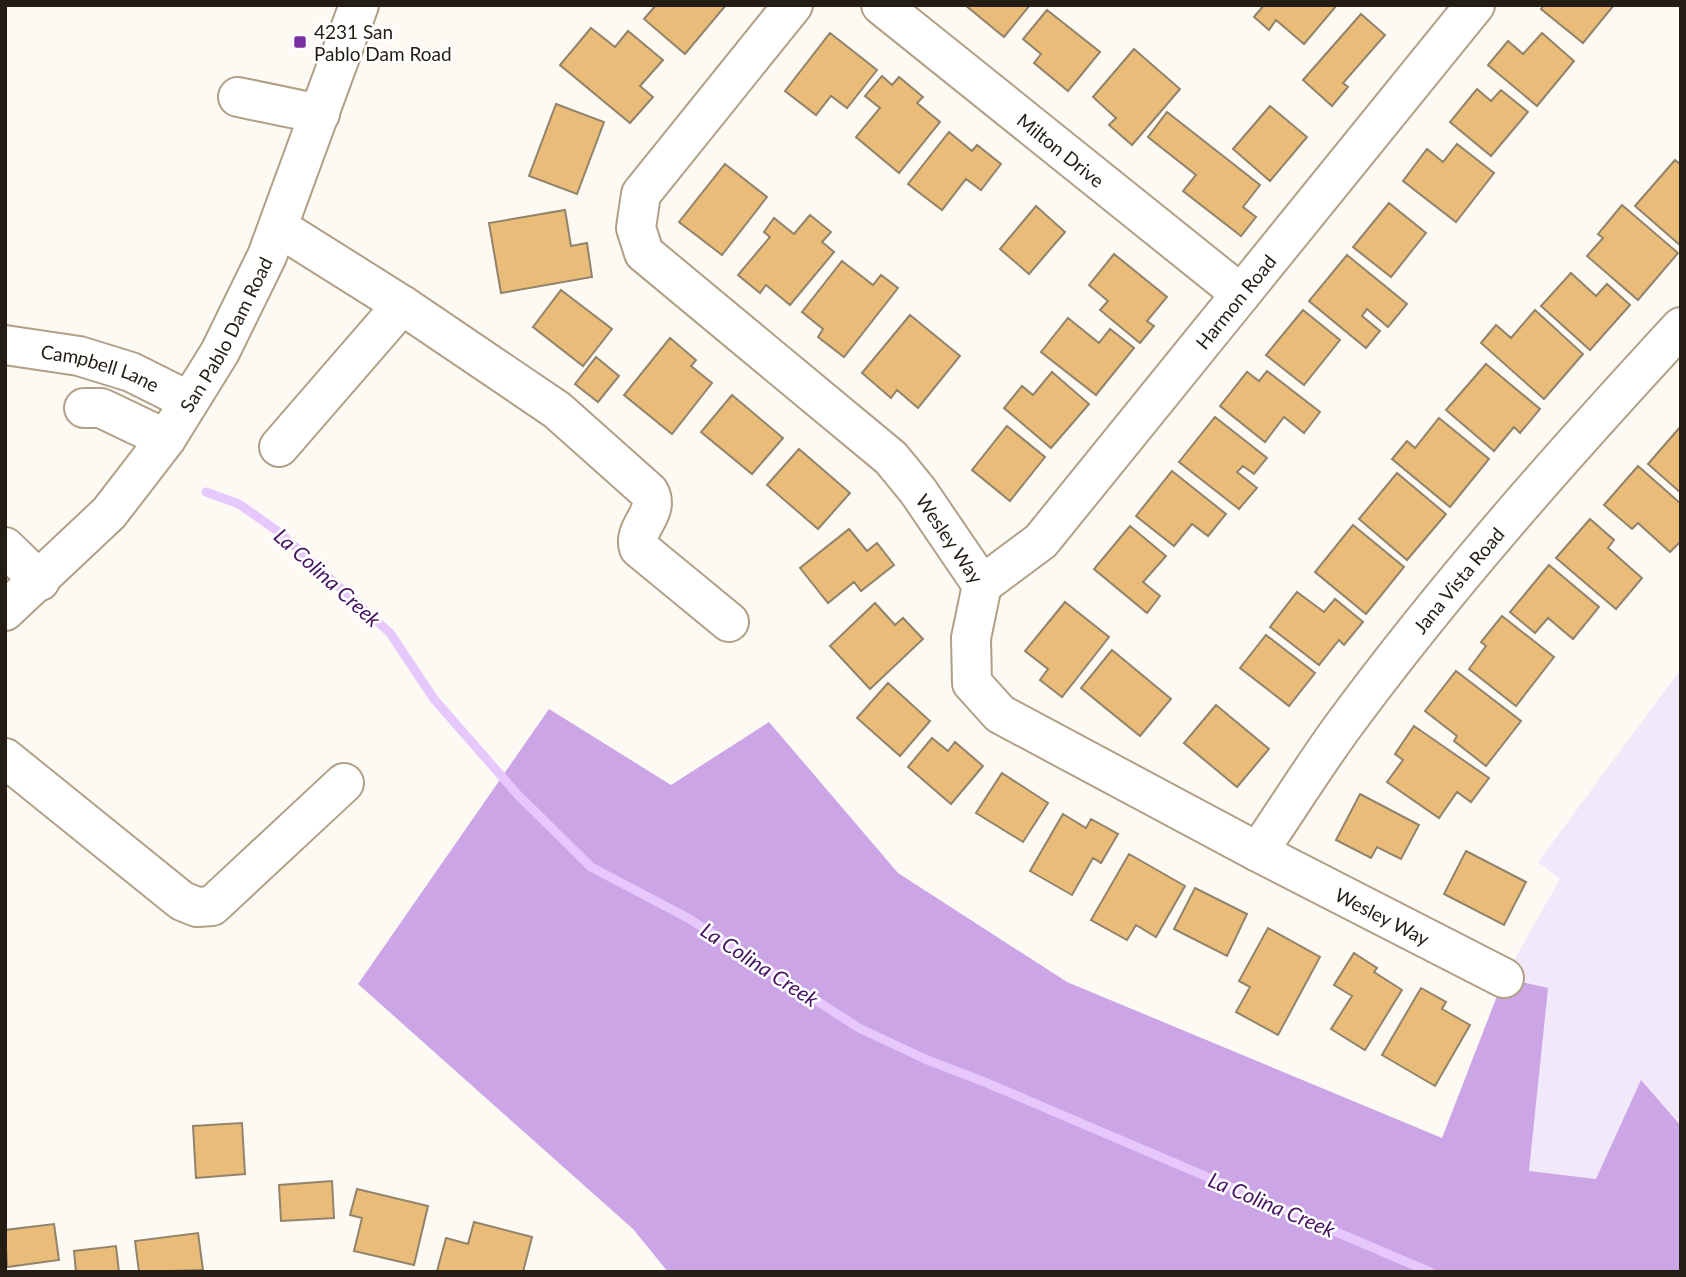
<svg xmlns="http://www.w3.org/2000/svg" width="1686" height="1277" viewBox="0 0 1686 1277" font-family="Lato,sans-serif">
  <rect width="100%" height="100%" fill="#fdf9f3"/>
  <path fill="#f1e8f9" d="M1681,669V1126L1641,1081L1596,1180L1529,1171L1547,988L1504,978L1560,879L1538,862Z"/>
  <path fill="#cba5e6" d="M549,709L671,785L769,722L898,873L1067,982L1442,1138L1504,978L1548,988L1529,1171L1596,1179L1641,1080L1681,1126V1272H668L633,1229L358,984Z"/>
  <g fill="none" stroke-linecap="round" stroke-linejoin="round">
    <path stroke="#e7c8fd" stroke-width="9" d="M206,492L239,504L280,533L390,633L434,699L518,795L591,867L688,918L859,1028L925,1059L987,1083L1430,1272"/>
  </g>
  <path fill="#e9bd79" stroke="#93836a" stroke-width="2" d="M656,5H726L685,54L644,19Z
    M965,5H1030L1004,37Z
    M1264,5H1337L1304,44L1276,20L1269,30L1254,17Z
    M1544,5H1614L1583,43L1541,9Z
    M1047,10L1100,52L1068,91L1034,63L1041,54L1023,39Z
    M1361,14L1385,35L1343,83L1348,87L1332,106L1303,80Z
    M591,28L615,47L628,31L663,60L640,86L653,97L630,123L560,65Z
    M830,33L877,70L847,108L831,96L816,115L785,91Z
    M1542,33L1574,61L1537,106L1488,65L1508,41L1523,54Z
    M1134,49L1180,89L1132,145L1109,125L1116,118L1093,97Z
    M882,76L892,85L899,77L923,97L917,103L940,122L899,173L856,137L880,108L865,96Z
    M1477,89L1491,101L1501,90L1528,112L1491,156L1450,122Z
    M556,104L604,122L577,194L529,176Z
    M1270,106L1307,137L1270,181L1233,149Z
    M1167,112L1260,185L1243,207L1256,217L1241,236L1183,191L1196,175L1148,137Z
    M949,132L972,151L977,145L1001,164L981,190L966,179L942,210L908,184Z
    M1457,144L1494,173L1456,222L1403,181L1427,149L1443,162Z
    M1675,160L1681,165V246L1635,206Z
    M725,164L767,197L722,255L679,222Z
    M1389,203L1426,233L1391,277L1353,247Z
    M1622,205L1678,253L1638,300L1587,256L1603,238L1598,234Z
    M1036,206L1065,232L1029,274L1000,249Z
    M565,210L571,246L587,243L592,277L501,293L489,223Z
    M810,215L831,232L822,242L834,252L790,305L766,285L760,293L738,275L770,237L764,232L774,218L794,234Z
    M1114,254L1167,297L1147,321L1154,326L1140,343L1100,310L1108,301L1089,285Z
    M1347,255L1407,304L1388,327L1367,309L1362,316L1380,331L1366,348L1309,301Z
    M842,261L873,285L881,275L898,288L844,357L818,337L823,329L802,312Z
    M1571,273L1596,296L1607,284L1630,305L1590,350L1541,306Z
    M561,290L612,329L583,366L533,327Z
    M1303,310L1340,340L1304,385L1266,355Z
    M1535,310L1583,354L1544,399L1481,343L1496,325L1511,338Z
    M910,315L960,356L918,408L897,390L891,398L862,373Z
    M1068,318L1099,343L1110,329L1134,348L1096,395L1041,352Z
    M670,338L696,360L691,366L712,383L672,434L624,395Z
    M596,357L619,376L598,402L575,384Z
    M1486,364L1540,409L1520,433L1514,427L1494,451L1446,410Z
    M1267,371L1320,412L1304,433L1284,417L1265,442L1220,406L1247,372L1259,381Z
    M1052,372L1089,404L1051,448L1004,408L1022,386L1033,395Z
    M732,395L783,438L752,474L701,432Z
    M1215,417L1267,458L1254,474L1243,466L1237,472L1257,488L1239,509L1179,462Z
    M1439,418L1489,459L1450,507L1392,459L1407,441L1415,448Z
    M1007,426L1045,457L1010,501L972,470Z
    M1681,426V493L1648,464Z
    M799,449L850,493L818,529L767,485Z
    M1638,466L1681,504V541L1670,552L1638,523L1632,529L1604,505Z
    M1172,471L1226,514L1208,536L1192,524L1174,546L1136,516Z
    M1397,473L1446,514L1407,560L1359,519Z
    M1590,519L1614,540L1608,548L1642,578L1616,609L1556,558Z
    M1353,525L1404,567L1366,614L1315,572Z
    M1130,526L1166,556L1143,582L1160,596L1147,613L1094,569Z
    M849,529L867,551L877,543L894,565L861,591L854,582L828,603L800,568Z
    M1549,565L1599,607L1573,639L1548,618L1535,633L1510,612Z
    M1297,592L1324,612L1335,599L1363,622L1344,645L1339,640L1319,665L1270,627Z
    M1065,602L1109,637L1062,697L1040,680L1048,669L1025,651Z
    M875,603L895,625L903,618L923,639L870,689L830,646Z
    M1502,616L1554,657L1516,706L1469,669L1486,646L1481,642Z
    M1266,635L1315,673L1289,706L1240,668Z
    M1112,650L1171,699L1140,736L1081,688Z
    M1456,671L1521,721L1486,766L1454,741L1457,736L1425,711Z
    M888,683L930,721L900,756L857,718Z
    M1216,705L1269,749L1237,787L1184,743Z
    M1414,726L1489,778L1471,802L1457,792L1439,818L1387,782L1403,760L1395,754Z
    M932,738L948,751L955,742L983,766L951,804L908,767Z
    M1002,773L1048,803L1023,842L976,813Z
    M1360,794L1419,825L1401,859L1377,847L1371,858L1336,840Z
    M1063,814L1086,828L1091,819L1118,834L1101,863L1093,858L1072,895L1030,871Z
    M1466,851L1526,882L1504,925L1444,894Z
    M1129,854L1185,886L1156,937L1136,925L1127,940L1091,920Z
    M1195,888L1247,914L1227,956L1174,929Z
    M1268,928L1320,957L1278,1035L1236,1012L1250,987L1239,981Z
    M1354,953L1377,968L1374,972L1402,990L1365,1050L1331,1029L1352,996L1334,985Z
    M1421,988L1446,1002L1442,1009L1470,1025L1435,1086L1382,1055Z
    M242,1123L245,1174L196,1178L193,1126Z
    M332,1181L334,1218L281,1221L279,1185Z
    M357,1189L428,1206L414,1265L354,1251L362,1218L350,1215Z
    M474,1222L532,1237L523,1272L437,1271L446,1238L468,1244Z
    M54,1224L59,1260L7,1267L5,1230Z
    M198,1233L203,1270L139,1272L135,1241Z
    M116,1246L119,1272H76L74,1251Z"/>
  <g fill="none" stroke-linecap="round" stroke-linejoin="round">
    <defs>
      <g id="minor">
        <path id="s1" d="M793,5L641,194L636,228L644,253L891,458L918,491L982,585L971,638L972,683L1000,714L1258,852L1504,978"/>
        <path id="s2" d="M881,5L1241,294"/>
        <path d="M238,97L320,114"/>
        <path d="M278,227L402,305L279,447"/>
        <path d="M402,305L557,410L649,492C661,513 632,528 639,548L729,622"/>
        <path id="s3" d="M5,345L79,356L131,372L189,401"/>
        <path d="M84,408H101L166,439"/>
        <path d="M5,547L40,581"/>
        <path id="s4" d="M982,585L1041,541L1475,5"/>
        <path d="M5,758L182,901L197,907L212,906L344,783"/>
        <path id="s5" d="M1258,852C1286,811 1312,769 1341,729C1445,587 1562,456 1681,327"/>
      </g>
      <g id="major">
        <path id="s6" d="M5,611L109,513L166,439L220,352L267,256L359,5"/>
      </g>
    </defs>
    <use href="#minor" stroke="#b1a087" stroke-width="42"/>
    <use href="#major" stroke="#b1a087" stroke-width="42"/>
    <use href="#minor" stroke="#fff" stroke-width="38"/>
    <use href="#major" stroke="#fff" stroke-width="38"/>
  </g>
  <rect fill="#792fa1" stroke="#fff" stroke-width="2.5" x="293" y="35" width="14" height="14" rx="3.5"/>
  <g text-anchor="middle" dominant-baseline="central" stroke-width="5" stroke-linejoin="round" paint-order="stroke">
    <g font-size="19" fill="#231d13" stroke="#fff" text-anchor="start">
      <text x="314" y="31">4231 San<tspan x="314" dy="22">Pablo Dam Road</tspan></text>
    </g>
    <g font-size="19" fill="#231d13" stroke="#fff">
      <text stroke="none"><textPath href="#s2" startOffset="231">Milton Drive</textPath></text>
      <text stroke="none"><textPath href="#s4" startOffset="382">Harmon Road</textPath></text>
      <text stroke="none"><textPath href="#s6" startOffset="357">San Pablo Dam Road</textPath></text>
      <text stroke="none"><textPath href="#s3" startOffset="98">Campbell Lane</textPath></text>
      <text stroke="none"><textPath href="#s1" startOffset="724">Wesley Way</textPath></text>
      <text stroke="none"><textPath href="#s5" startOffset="338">Jana Vista Road</textPath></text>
      <text stroke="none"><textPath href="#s1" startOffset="1354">Wesley Way</textPath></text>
    </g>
    <g font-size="21" font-style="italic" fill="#461561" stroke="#fff">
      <text transform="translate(328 577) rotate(42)">La Colina Creek</text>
      <text transform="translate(760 964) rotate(33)">La Colina Creek</text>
      <text transform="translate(1272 1204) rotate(23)">La Colina Creek</text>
    </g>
  </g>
  <rect width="1686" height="1277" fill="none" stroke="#231d13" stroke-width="14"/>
</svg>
